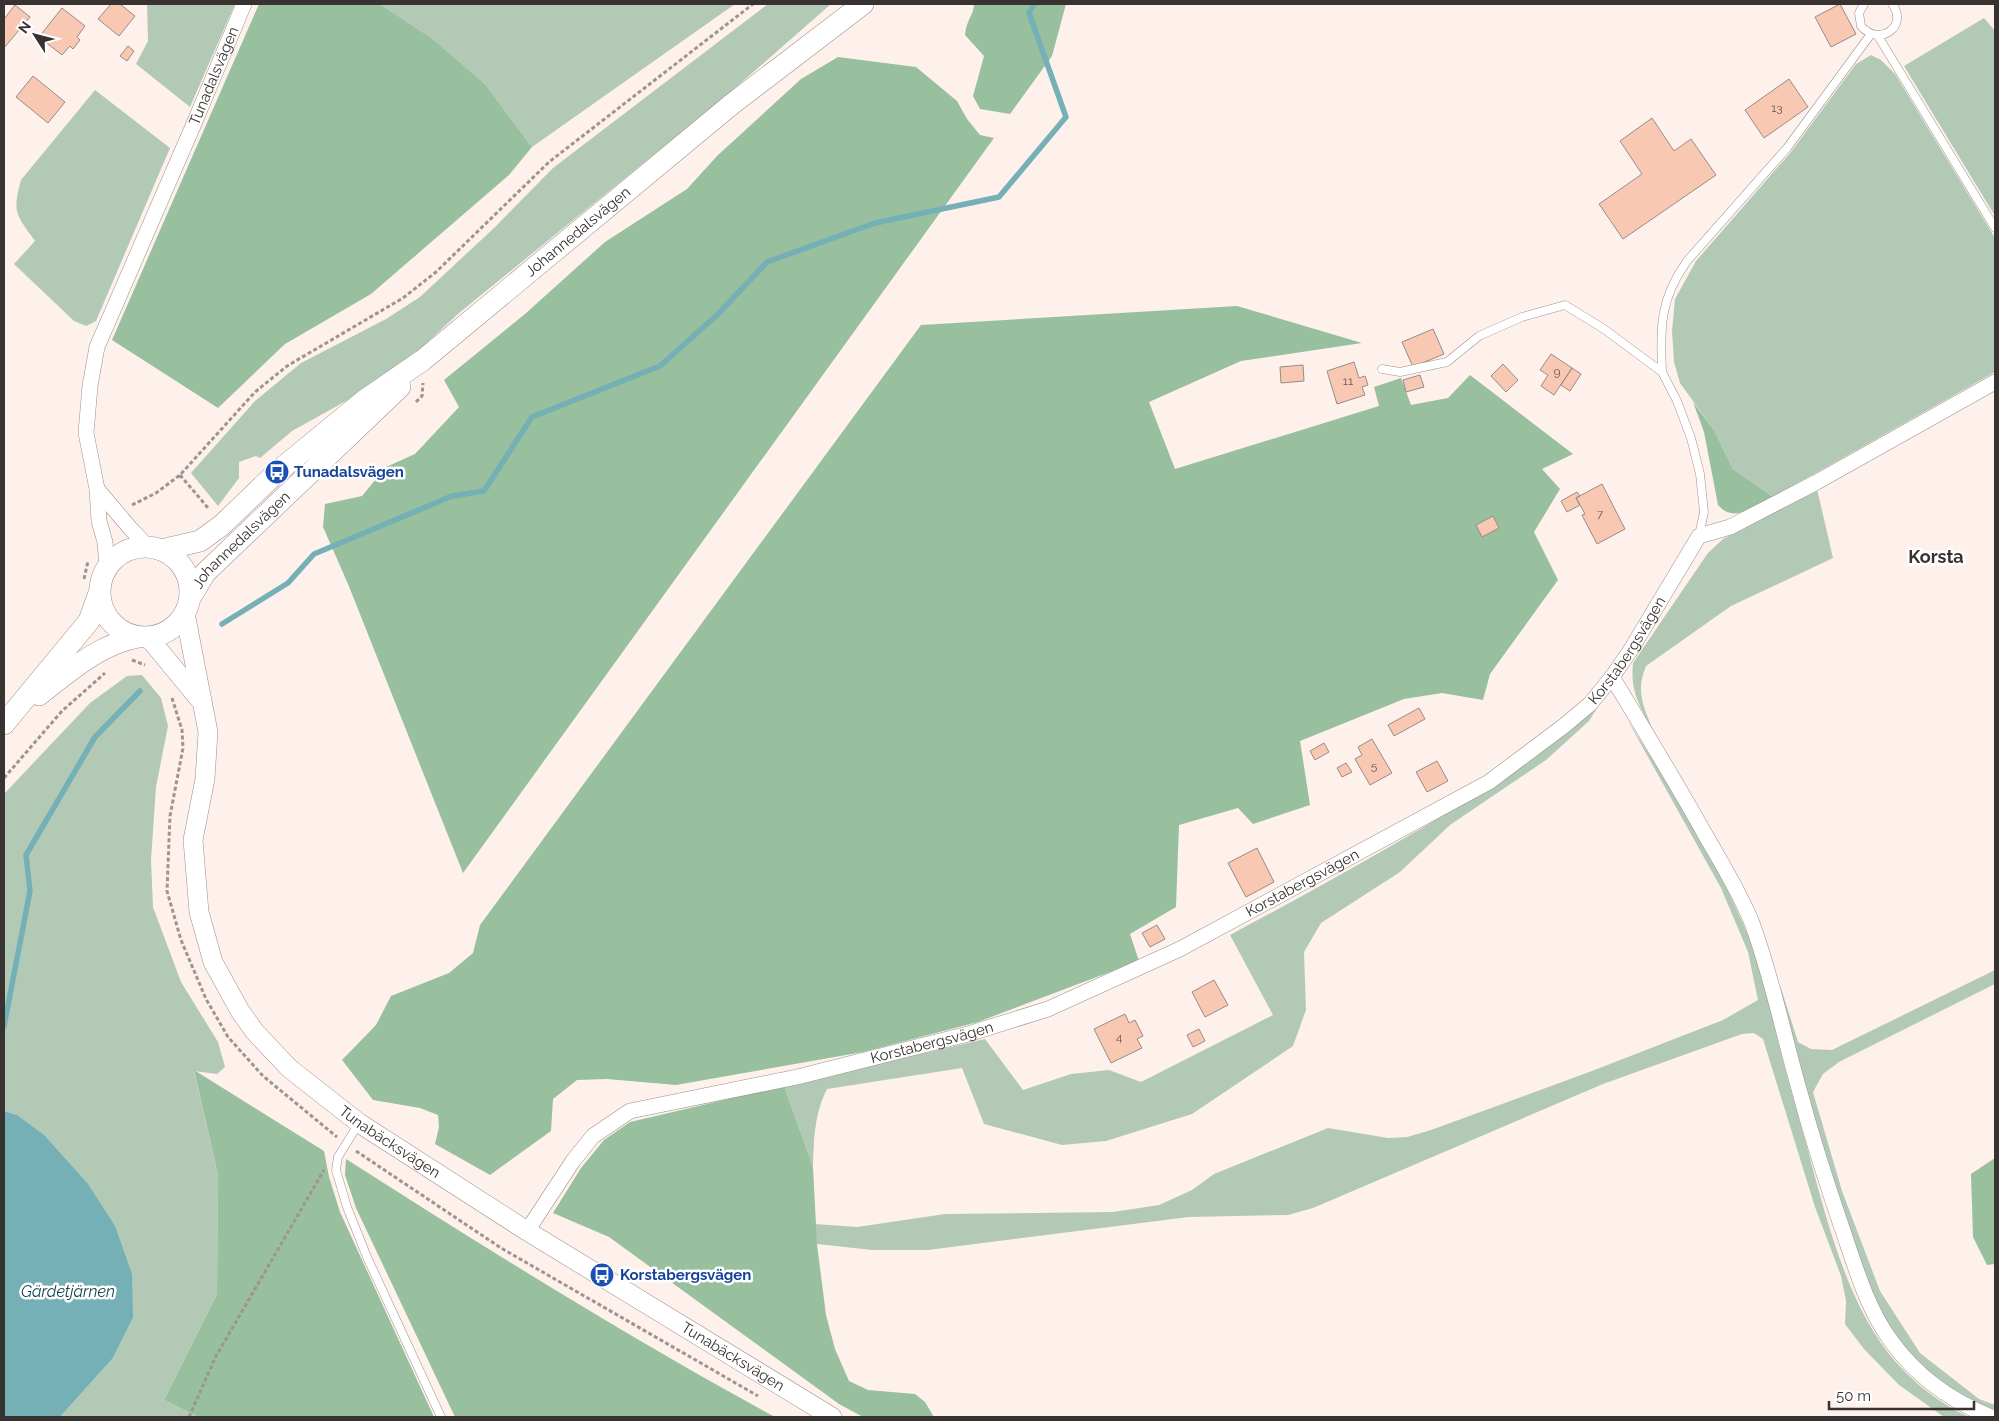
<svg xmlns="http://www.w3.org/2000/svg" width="1999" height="1421" viewBox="0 0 1999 1421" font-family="Raleway,sans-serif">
  <rect width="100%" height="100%" fill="#fef1ec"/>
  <path fill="#b2cab5" d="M147,4H235L190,107L136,64L148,41Z
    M380,4H735L532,147L485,84L433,39Z
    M768,4H831L727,95L459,313L418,351L355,396L292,431L260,458L256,456L239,462V478L218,506L191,473L255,401L301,363L386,319L420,297L494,228L553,168Z
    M1984,18L1995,31V216L1904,66Z
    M1871,55L1881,60L1895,74L1995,238V372L1773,497L1733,469L1714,430L1680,383L1674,362L1672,331L1675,299L1696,261L1791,152L1856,64Z
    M95,90L170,148L96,321L86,326L74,321L14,264L35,241C16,214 12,213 21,180Z
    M1817,489L1833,558L1731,606L1646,666C1635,693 1644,706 1653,731C1640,706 1630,692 1633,663L1695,572L1708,553L1723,539Z
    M142,675L161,698L168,726L156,787L151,860L153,907L181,982L218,1042L225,1067L217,1074L194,1071L218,1175L217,1294L164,1400L198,1417H60L113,1358L133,1318L17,1115L4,1111V794L90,703L127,676Z
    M1597,708L1589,721L1546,760L1450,825L1400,872L1321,923L1304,952L1306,1010L1293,1046L1192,1114L1106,1141L1062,1145L984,1124L962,1068L827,1089C814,1114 814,1140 813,1167L784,1086L985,1039L1023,1090L1071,1074L1109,1070L1141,1082L1273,1015L1230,935C1295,900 1359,865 1422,828C1484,791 1543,755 1597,708Z
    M1628,721C1674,793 1721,867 1753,947C1764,974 1769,1003 1776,1032C1784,1069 1796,1106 1806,1143C1823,1207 1842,1285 1879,1340C1901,1373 1934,1401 1969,1417H1944L1899,1385L1864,1349L1845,1324L1846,1301L1841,1276L1815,1207L1763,1039L1754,1033L1742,1034L1603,1084L1313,1208L1288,1215L1189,1217L928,1250H872L817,1244L815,1224L857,1227L945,1214L1113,1212L1159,1205L1192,1190L1214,1174L1328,1128L1388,1138L1407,1137L1431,1130L1592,1071L1723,1020L1758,1000L1748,952L1721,888Z
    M1995,970V984L1839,1062L1823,1074L1813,1092L1842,1191L1880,1291L1920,1353L1979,1399L1995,1405V1410C1956,1395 1917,1370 1894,1334C1877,1308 1867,1276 1856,1247C1823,1162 1798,1074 1780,985L1798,1042L1811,1049L1832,1050Z"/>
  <path fill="#98bf9e" d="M259,4H380L433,39L485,84L532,147L509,175L371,294L285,344L218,408L112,340Z
    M974,4H1066L1052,56L1010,114L980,109L973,96L984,56L965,35C966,20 974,15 974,4Z
    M838,57L916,67L957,101L967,119L980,135L994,138L463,873L348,584L323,527L325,504L362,496L386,467L415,454L459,407L444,380L525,314L605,242L687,189L717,156L801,79Z
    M1237,306L1362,343L1241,361L1149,402L1175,469L1379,406L1374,387L1401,378L1411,405L1448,398L1470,375L1573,454L1542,469L1560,489L1534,532L1558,580L1490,674L1483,700L1442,693L1404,699L1300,741L1310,805L1253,824L1238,808L1179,825L1176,907L1130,934L1139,961L978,1022L863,1052L676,1085L607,1079L577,1080L553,1099L551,1131L490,1175L435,1144L439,1127L438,1115L420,1108L373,1100L342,1060L376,1025L391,996L449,973L473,953L480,925L921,325Z
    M1693,402L1714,430L1733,469L1773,497C1754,506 1734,524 1718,505L1704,432Z
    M194,1070L324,1151L329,1177L340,1212L434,1417H198L164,1400L217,1294L218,1175Z
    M784,1086L813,1167L817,1244L826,1315L835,1349L849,1381L868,1390L915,1394L925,1402L934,1417H863L839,1404L609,1237L553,1213L581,1168L604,1140L630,1122Z
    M1995,1158V1264L1987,1265L1973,1237L1971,1174Z
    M346,1159C487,1249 628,1337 775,1417H455L356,1208L345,1175Z"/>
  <path fill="#74b0b5" d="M4,1111L17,1115L44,1135L88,1184L115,1226L132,1274L133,1318L113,1358L60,1417H4Z"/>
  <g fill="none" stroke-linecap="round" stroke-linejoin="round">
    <path stroke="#74b0b5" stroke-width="5.5" d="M222,624L288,583L314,554L452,496L484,491L532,417L660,366L717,315L767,262L875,223L999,197L1066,117L1029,13L1034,4
      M4,1026L30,891L26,855L95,737L140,691"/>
  </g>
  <path fill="#f8c8b3" stroke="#978c87" d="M111,4H120L135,16L119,36L98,19Z
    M1840,4L1856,34L1831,47L1815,17Z
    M15,5L30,17L4,48V19Z
    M62,8L85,26L77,37L80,40L73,49L70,46L62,55L39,37Z
    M128,46L134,51L127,61L120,56Z
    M33,76L65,102L48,123L16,97Z
    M1789,79L1808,107L1764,138L1745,110Z
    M1652,118L1674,151L1691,139L1716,175L1623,239L1599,204L1642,174L1620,141Z
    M1433,329L1444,354L1413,367L1402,342Z
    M1551,354L1572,368L1554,395L1541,386L1548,375L1540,370Z
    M1354,362L1359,378L1365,376L1368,385L1362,387L1365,395L1337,404L1327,371Z
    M1503,364L1518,380L1506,392L1491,376Z
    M1303,365L1304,381L1281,383L1280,367Z
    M1572,368L1581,374L1570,391L1561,385Z
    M1420,375L1424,387L1406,392L1403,380Z
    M1602,484L1625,529L1597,544L1582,515L1585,514L1576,498Z
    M1577,492L1580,496L1576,498L1580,505L1567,512L1561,501Z
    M1493,516L1499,528L1482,537L1476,525Z
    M1419,708L1425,719L1394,736L1388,725Z
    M1372,739L1392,773L1370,785L1355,759L1362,755L1358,747Z
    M1324,743L1329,752L1315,760L1310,751Z
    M1437,761L1448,781L1427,792L1416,772Z
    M1346,763L1352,772L1342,777L1337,768Z
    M1257,848L1274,882L1246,897L1228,863Z
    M1157,925L1165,939L1150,947L1142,933Z
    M1214,980L1228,1005L1205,1017L1192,992Z
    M1125,1014L1129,1023L1135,1020L1143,1036L1137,1039L1142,1048L1111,1063L1094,1029Z
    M1199,1029L1205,1041L1193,1047L1187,1035Z"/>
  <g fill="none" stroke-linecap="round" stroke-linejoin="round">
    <defs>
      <path id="service" d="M1864,4L1859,13L1861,26C1880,48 1909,25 1892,4
        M1878,36L1995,228
        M1382,369L1400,372L1447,362L1479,336L1522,317L1565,305L1604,329L1662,372L1677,401L1691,438L1700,474L1704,512L1699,536
        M1662,372C1660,326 1660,299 1687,261L1787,148L1871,34
        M359,1123L338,1157L336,1170L347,1207L367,1257L441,1417"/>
      <g id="minor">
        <path d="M97,489L130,528L148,547"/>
        <path id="s1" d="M107,567L105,542L99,521L97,489L86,433L90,386L97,347L193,126L244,4"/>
        <path d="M1612,677C1644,730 1676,782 1706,836C1722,864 1740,893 1752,923C1773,980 1784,1038 1801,1096C1813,1142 1828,1187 1843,1231C1856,1269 1867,1308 1891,1341C1917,1377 1951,1401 1991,1417"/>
        <path id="s2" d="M527,1231L573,1161L593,1136L630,1111L797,1077L968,1034L1048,1009L1180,949L1489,782L1565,725L1590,704L1612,677L1630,651L1699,536L1730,527L1815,483L1995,382"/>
      </g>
      <g id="tertiary">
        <path id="s3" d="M185,613L208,732L205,779L193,840L199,912L213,962L240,1011L255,1032L289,1068L359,1123L527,1231L832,1417"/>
        <path d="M148,637L200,700"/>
      </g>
      <g id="secondary">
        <circle cx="145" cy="592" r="45"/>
        <path id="s4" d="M161,550L200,541L222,525L277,472L365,400L423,360L732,104L863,4"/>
        <path id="s5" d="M190,598L205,573L400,387"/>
        <path d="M39,695C70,671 98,645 138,637"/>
        <path d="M4,724L89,621L99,593"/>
      </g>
    </defs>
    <use href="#service" stroke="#9b908b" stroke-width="9"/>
    <use href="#minor" stroke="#9b908b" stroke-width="16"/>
    <use href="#tertiary" stroke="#9b908b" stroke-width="20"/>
    <use href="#secondary" stroke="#9b908b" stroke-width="22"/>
    <path stroke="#9e9491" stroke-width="3" stroke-dasharray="4 2.5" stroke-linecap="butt" d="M416,402L422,396L423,383
      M180,475L209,509
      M132,505L156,493L180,475L255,392L287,366L403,298L436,272L549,162L753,4
      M84,579L88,561
      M132,660L145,665
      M172,698L182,730L183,748L170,816L167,891L181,940L206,999L228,1037L263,1076L337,1137
      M4,778L62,711L105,673
      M356,1151L501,1248L758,1396
      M189,1417L215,1358L324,1170"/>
    <use href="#service" stroke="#fff" stroke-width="8"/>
    <use href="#minor" stroke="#fff" stroke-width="15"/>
    <use href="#tertiary" stroke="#fff" stroke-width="19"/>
    <use href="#secondary" stroke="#fff" stroke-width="21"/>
  </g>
  <defs>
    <symbol id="bus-disc" viewBox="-11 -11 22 22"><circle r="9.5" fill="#1a4fb4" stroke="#fff"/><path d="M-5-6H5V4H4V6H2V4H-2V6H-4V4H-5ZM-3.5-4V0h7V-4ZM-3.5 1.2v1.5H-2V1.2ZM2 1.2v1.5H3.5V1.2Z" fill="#fff"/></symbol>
  </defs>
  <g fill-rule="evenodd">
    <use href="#bus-disc" x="263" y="458" width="28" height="28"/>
    <use href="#bus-disc" x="588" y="1261" width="28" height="28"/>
  </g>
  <g text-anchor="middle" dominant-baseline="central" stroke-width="5" stroke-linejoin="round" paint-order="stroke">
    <g font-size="12" fill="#685852">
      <text x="1777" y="108">13</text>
      <text x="1557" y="372">9</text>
      <text x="1348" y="381">11</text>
      <text x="1600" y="514">7</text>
      <text x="1374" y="766">5</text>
      <text x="1119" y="1037">4</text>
    </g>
    <g font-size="15" fill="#383331" stroke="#fff">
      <text stroke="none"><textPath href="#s1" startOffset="518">Tunadalsvägen</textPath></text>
      <text stroke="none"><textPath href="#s4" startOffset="529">Johannedalsvägen</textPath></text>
      <text stroke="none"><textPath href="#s5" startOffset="78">Johannedalsvägen</textPath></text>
      <text stroke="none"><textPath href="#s2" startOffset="1280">Korstabergsvägen</textPath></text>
      <text stroke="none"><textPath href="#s2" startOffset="875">Korstabergsvägen</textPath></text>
      <text stroke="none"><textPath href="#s2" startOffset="470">Korstabergsvägen</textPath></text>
      <text stroke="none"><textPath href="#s3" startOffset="611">Tunabäcksvägen</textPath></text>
      <text stroke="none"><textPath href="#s3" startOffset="1016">Tunabäcksvägen</textPath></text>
    </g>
    <g font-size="15" font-weight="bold" fill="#164399" stroke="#fff" text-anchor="start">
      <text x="294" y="472">Tunadalsvägen</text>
      <text x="620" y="1275">Korstabergsvägen</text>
    </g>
    <g font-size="16" font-style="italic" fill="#12484d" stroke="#fff">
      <text x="68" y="1291">Gärdetjärnen</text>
    </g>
    <g font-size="18" font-weight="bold" fill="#383331" stroke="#fff">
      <text x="1936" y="556">Korsta</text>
    </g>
  </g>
  <rect width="1999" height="1421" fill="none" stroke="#383331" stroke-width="10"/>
  <g transform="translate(35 35) rotate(306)" stroke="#ffffff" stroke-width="4" paint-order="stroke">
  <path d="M0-4L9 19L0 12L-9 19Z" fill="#383331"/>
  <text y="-8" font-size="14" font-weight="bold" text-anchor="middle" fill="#383331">N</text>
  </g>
  <path d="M1829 1401v8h145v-8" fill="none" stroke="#383331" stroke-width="2.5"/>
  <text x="1836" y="1401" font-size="15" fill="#383331" stroke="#ffffff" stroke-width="4" paint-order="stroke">50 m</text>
</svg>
